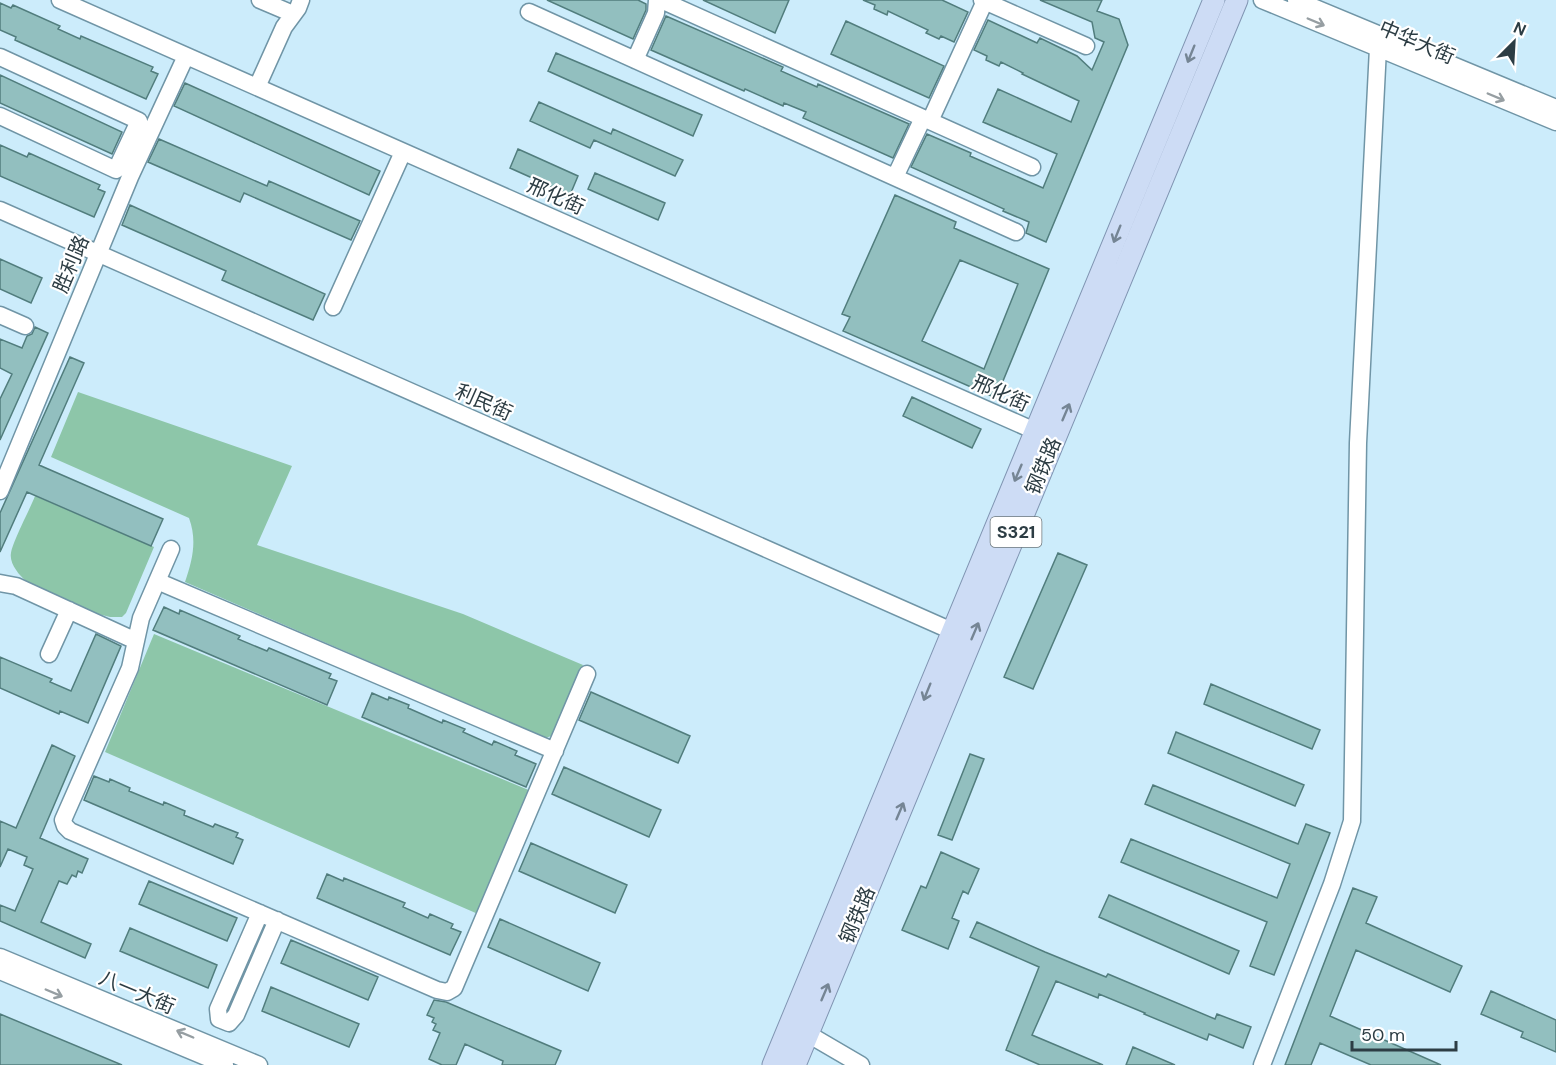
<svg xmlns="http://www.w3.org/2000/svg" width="1556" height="1065" viewBox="0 0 1556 1065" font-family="'DM Sans','Noto Sans SC',sans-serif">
  <rect width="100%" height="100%" fill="#ccecfb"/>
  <path fill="#8dc6a9" d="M78,392L292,466L257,545L463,614L583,665L551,736L546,738L185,582C193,559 197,540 189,518L51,457Z
    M35,496L154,547L126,613L122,617H110L98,614L26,581C19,575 9,563 11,553C13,541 30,509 35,496Z
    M154,634L531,791L478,914L105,752Z"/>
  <path fill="#92bfbf" stroke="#517d7d" stroke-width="1.5" fill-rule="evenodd" d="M547,0H638L646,4V10L633,39Z
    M703,0H789L775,33Z
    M863,0H942L968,12L954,42L941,36L939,39L926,33L928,30L888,11L887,15L874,9L875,5Z
    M1040,0H1102L1097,11L1119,19L1128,45L1046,242L1026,233L1029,222L1003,211L1004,209L911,167L927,134L971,153L970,156L1043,188L1057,154L983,122L998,89L1071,122L1079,101L1022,74L1023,73L1001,62L999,66L986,60L987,56L974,50L988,20L1037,43L1040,38L1077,56L1092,70L1104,42L1095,38L1092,22Z
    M0,3L11,8L13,5L60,26L58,29L80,39L81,36L153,67L151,71L158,74L146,99L15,40L16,37L0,30Z
    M666,16L783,67L781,71L817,87L818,84L909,124L893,158L803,118L806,112L784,103L783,106L745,89L744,91L651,50Z
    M846,21L944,66L929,98L831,54Z
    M556,53L702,115L693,136L548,71Z
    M0,75L122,132L112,154L0,103Z
    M185,83L380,171L369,195L174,106Z
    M539,102L611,134L613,129L683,160L675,176L594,140L590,148L530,121Z
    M159,139L267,186L269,181L360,221L351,240L244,193L240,202L148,162Z
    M0,145L27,157L29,153L100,185L98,189L105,192L94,217L0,176Z
    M518,149L578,176L570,195L510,168Z
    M595,173L665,203L658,220L588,189Z
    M895,195L956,222L954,228L1049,269L996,398L843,331L850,317L842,314ZM960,260L1018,284L984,369L922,341Z
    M130,205L325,294L313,320L222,280L226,271L122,225Z
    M0,259L42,278L31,303L0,289Z
    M35,327L48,333L0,440V399L12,374L0,368V339L22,348L27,336L32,334Z
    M70,357L84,363L39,465L163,519L151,546L27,492L0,552V513Z
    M912,397L981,429L972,448L903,416Z
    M1058,553L1087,565L1033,689L1004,677Z
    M164,607L179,614L180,610L240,636L238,639L267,651L269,648L331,674L329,678L337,681L327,705L153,630Z
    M96,634L121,646L88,723L60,711L59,714L0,688V657L52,679L50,682L71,691Z
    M1211,684L1320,730L1312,749L1204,704Z
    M591,692L690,736L678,763L579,720Z
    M372,693L388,700L389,697L409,705L408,708L442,723L443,720L465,729L463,732L492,745L494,741L517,751L515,755L536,764L526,787L362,717Z
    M1176,732L1304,785L1295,806L1168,753Z
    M52,745L75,756L40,838L88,859L82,873L78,871L76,877L72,875L67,884L59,881L41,922L91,944L85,958L0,921V905L15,911L33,869L24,865L27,857L8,849L0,867V821L16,828Z
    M970,754L984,759L952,840L938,835Z
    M564,767L661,810L649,837L552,794Z
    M94,776L109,782L110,779L130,788L129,791L163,805L164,802L185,811L184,815L213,827L215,824L238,833L236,837L243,840L233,864L84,800Z
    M1153,785L1298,844L1306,824L1330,833L1274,975L1250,966L1267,922L1121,862L1131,839L1277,898L1290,864L1145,804Z
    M531,843L627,885L615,913L519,871Z
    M941,852L979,869L968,894L963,891L952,918L959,921L948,949L902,930L921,886L926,888Z
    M327,874L343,881L344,878L383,894L405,903L403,907L428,918L430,914L453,924L451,928L461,932L450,955L317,898Z
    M149,881L237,918L227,941L139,904Z
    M1353,888L1377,897L1366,923L1462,966L1450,992L1356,950L1330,1016L1441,1065H1371L1320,1043L1311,1065H1285Z
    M1109,895L1239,951L1229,974L1099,917Z
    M500,919L600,963L588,991L488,947Z
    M977,922L1045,952L1106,977L1108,974L1215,1019L1217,1014L1251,1027L1243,1048L1209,1034L1207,1040L1144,1014L1145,1013L1099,994L1098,998L1056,981L1032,1035L1103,1065H1040L1006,1050L1039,967L970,937Z
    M130,928L217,965L208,988L120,951Z
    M291,940L378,977L368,1000L281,963Z
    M271,987L359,1024L349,1047L262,1011Z
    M1491,991L1556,1020V1052L1521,1037L1523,1032L1481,1014Z
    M434,1000L446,1002L561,1051L555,1065H502L503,1061L465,1044L456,1065H442L429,1059L440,1033L433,1030L436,1024L432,1022L434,1018L427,1015Z
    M0,1014L122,1065H0Z
    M1133,1047L1175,1065H1126Z"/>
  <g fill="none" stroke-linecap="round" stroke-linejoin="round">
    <defs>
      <path id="minor" d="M60,0L1035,431
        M260,0L293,14
        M661,0L1032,167
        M982,0L1086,46
        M1262,0L1556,122
        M1296,0L1556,108
        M529,12L1016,232
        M0,57L139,121L116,170L0,116
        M635,60L656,13L657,0
        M257,87L284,27L298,8L301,0
        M930,121L985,1
        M895,177L923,118
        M0,210L952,631
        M333,307L403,152
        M0,315L25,326
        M0,491L130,177L186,56
        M171,549L141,618L130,668L63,820L65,826L70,831L437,990L447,992L454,988L587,674
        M157,581L555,751
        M0,583L16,586L136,641
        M49,654L69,610
        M260,913L218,1009L219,1019L229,1023L236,1015L277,920
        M0,957L259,1065
        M0,971L225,1065
        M808,1034L861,1065
        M1262,1065L1332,884L1352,821L1358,443L1378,48"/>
      <path id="major" d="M773,1065L1214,0
        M795,1065L1237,0"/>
    </defs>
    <use href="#minor" stroke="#7095a6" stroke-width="19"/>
    <use href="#major" stroke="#8095b2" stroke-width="23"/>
    <use href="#minor" stroke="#fff" stroke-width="16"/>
    <use href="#major" stroke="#cddcf5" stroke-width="21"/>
  </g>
  <defs><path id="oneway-shaft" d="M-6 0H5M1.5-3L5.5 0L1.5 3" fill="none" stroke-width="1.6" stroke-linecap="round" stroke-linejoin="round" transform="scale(1.5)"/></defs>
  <g stroke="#969ea2">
    <use href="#oneway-shaft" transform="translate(1316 22) rotate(23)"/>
    <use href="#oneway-shaft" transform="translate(1496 97) rotate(23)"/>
    <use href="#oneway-shaft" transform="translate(54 993) rotate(23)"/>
    <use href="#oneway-shaft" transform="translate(185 1034) rotate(-157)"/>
  </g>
  <g stroke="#758594">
    <use href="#oneway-shaft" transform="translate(1191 54) rotate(112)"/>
    <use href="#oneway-shaft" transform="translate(1117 234) rotate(112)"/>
    <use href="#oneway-shaft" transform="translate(1066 412) rotate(-67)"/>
    <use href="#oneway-shaft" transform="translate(1018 473) rotate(113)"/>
    <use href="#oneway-shaft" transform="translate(975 631) rotate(-67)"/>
    <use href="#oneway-shaft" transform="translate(927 692) rotate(112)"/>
    <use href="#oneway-shaft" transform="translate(900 811) rotate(-67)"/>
    <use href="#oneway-shaft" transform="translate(825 992) rotate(-67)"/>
  </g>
  <g text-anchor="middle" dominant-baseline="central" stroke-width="4.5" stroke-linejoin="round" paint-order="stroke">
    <rect fill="#fff" stroke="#6c777c" stroke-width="1.5" x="990.5" y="517" width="51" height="30" rx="4.5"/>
    <g font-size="18" font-weight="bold" fill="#2d3d44">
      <text x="1016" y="532">S321</text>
    </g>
    <g font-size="20" fill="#2d3d44" stroke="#fff">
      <text transform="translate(1417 42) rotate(23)">中华大街</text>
      <text transform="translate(556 196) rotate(24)">邢化街</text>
      <text transform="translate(71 264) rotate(-67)">胜利路</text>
      <text transform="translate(1001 393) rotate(24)">邢化街</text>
      <text transform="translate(484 402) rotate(24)">利民街</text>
      <text transform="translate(1043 466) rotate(-67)">钢铁路</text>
      <text transform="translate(857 915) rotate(-67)">钢铁路</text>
      <text transform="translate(137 992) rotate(23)">八一大街</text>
    </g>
  </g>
  <g transform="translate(1514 42) rotate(24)" stroke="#ffffff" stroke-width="4.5" paint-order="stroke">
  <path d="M0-4.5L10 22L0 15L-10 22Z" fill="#2d3d44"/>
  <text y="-9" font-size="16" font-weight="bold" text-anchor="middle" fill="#2d3d44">N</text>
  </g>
  <path d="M1352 1041v9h104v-9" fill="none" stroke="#2d3d44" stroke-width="3"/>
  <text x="1361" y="1041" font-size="18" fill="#2d3d44" stroke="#ffffff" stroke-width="4.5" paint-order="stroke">50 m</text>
</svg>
